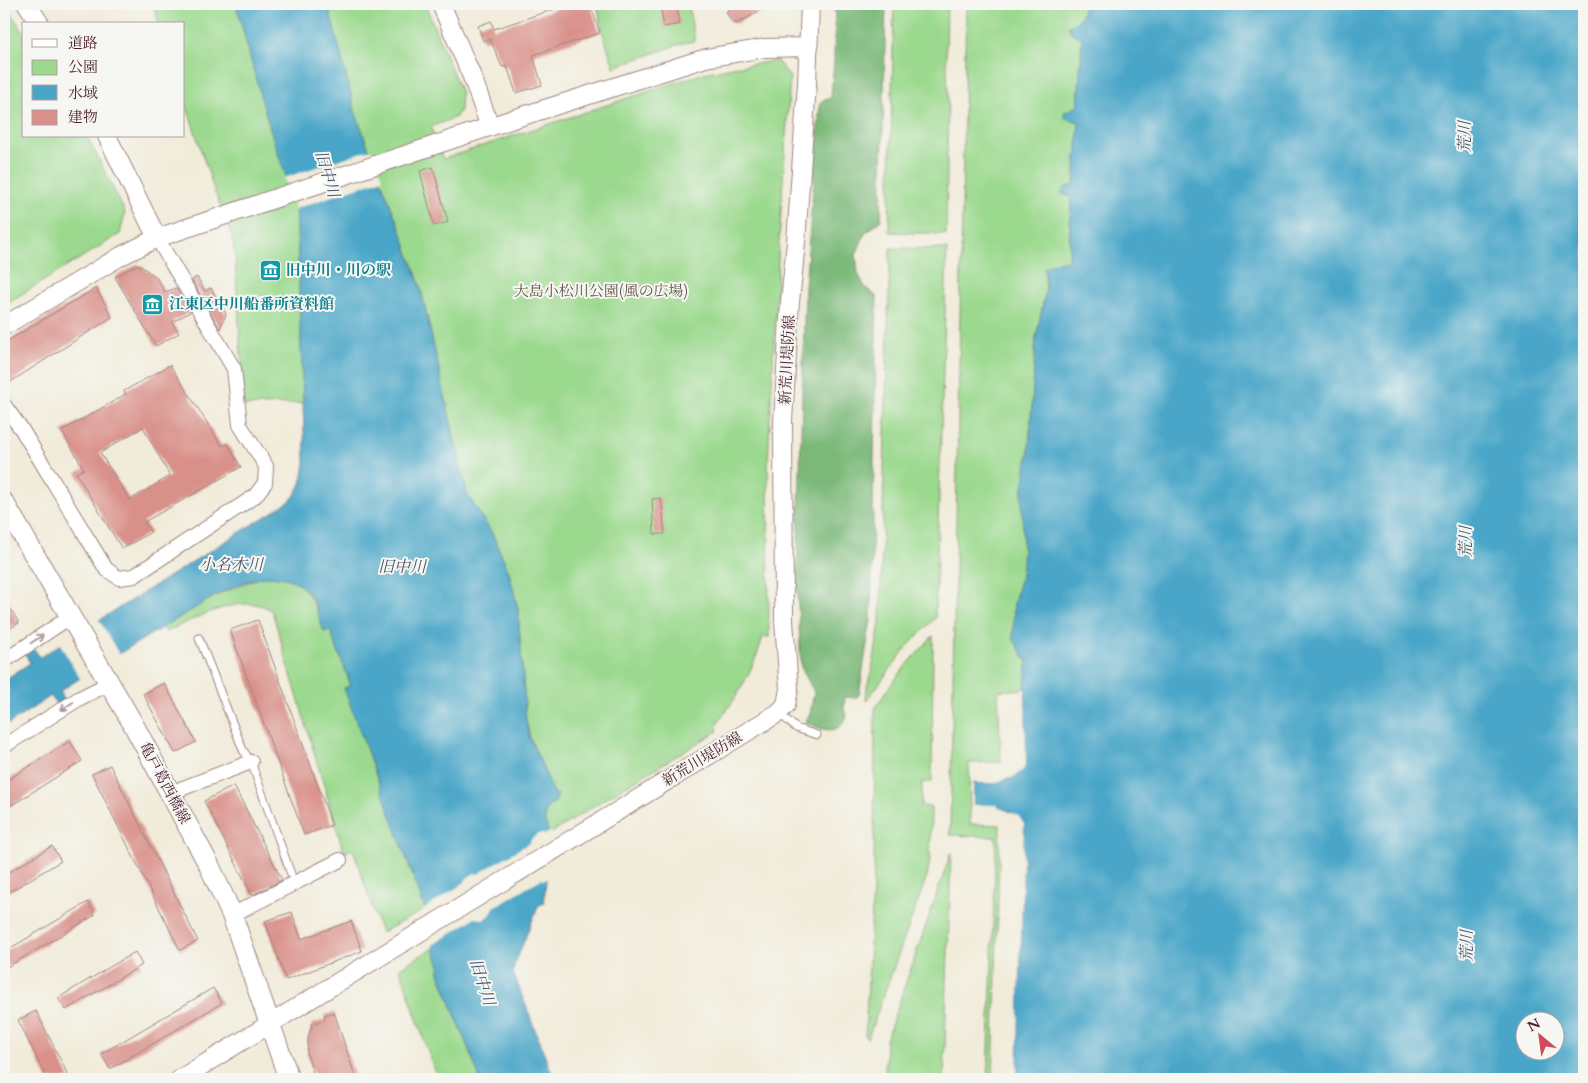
<svg xmlns="http://www.w3.org/2000/svg" width="1588" height="1083" viewBox="0 0 1588 1083" font-family="Cardo,'Noto Serif JP',serif">
  <rect width="100%" height="100%" fill="#f6f6f2"/>
  <filter id="ink" filterUnits="userSpaceOnUse"><feTurbulence type="fractalNoise" baseFrequency=".02" numOctaves="2"/><feDisplacementMap in="SourceGraphic" scale="10" xChannelSelector="R" yChannelSelector="G"/><feConvolveMatrix kernelMatrix="1 2 1 2 8 2 1 2 1" color-interpolation-filters="sRGB"/></filter>
  <filter id="wash" filterUnits="userSpaceOnUse"><feTurbulence type="fractalNoise" baseFrequency=".0096" numOctaves="4" result="noise"/><feDisplacementMap in="SourceGraphic" scale="20" xChannelSelector="R" yChannelSelector="G"/><feGaussianBlur stdDeviation="1.12" result="paint"/><feColorMatrix in="noise" values="0 0 0 0 0 0 0 0 0 0 0 0 0 0 0 0 0 1.4 0 .05"/><feComposite in="paint" operator="in"/></filter>
  <g filter="url(#wash)">
    <rect width="100%" height="100%" fill="#f1ebd9"/>
    <path fill="#9bd98e" stroke="#727c5c" d="M4,4H5L24,33V136H87L125,212L120,234L4,305Z
      M153,4H236L250,56L296,201L303,403L244,406L235,256L232,236L214,190L184,98V24H159Z
      M328,4H425L461,93L460,110L456,117L431,127L443,159L704,73L732,67L777,61L790,77L779,241L768,464L769,637H763C753,670 737,698 716,725L718,731L611,795L550,834C541,816 545,809 554,793L530,738L526,720L518,609L509,572L492,533L467,494L420,285L402,234L377,171L355,111Z
      M597,4H688L695,41L683,43L614,67L603,34Z
      M894,4H947L946,48L948,93L946,234L889,232Z
      M966,4H1084C1083,17 1077,21 1072,33L1082,38L1078,106L1065,118L1079,122L1074,185L1071,198L1069,260L1056,262L1044,268L1046,289L1036,338L1029,450L1022,494L1023,549L1021,576L1014,603L1013,638L1028,662L1025,689L998,691L1001,762L969,763L970,824L1000,825L993,1079H988L996,837L950,835Z
      M890,248L947,249L935,618L907,647L866,701L867,687L873,665L880,623Z
      M261,577C305,573 312,597 324,631L330,630L351,686L345,688L425,909L381,933L353,849L344,853L272,611C246,590 192,620 166,632L163,627L219,594Z
      M933,636L932,782H922L921,806L931,807L930,861L927,876L868,1038L865,1037L874,869L875,709C891,681 912,659 933,636Z
      M951,853L944,1079H882L885,1072L886,1040Z
      M433,948L441,968L438,970L480,1079H437L400,968Z"/>
    <path fill="#7cb979" stroke="#636c52" d="M835,4H886L881,220L865,233L856,255L858,274L865,287L877,297L871,619L859,695L855,698L845,697L844,710L847,716C838,738 821,729 805,722L810,714L814,692L801,667L797,583L805,288L820,103L823,100L831,98L834,61Z"/>
    <path fill="#4aa6c8" stroke="#4a627a" fill-rule="evenodd" d="M236,4H328L355,111L377,171L402,234L420,285L467,494L492,533L509,572L518,609L526,720L530,738L554,793L558,795L555,802L545,810V824L550,834L544,903L538,906L514,966L513,972L554,1079H480L438,970L441,968L433,948L434,947L425,909L344,688L351,685L330,630L324,632C318,616 315,595 300,585C290,578 275,575 263,577C236,582 210,599 187,613C144,638 102,664 60,691L65,700L57,705L51,696L4,727V680L30,663L25,654L34,649L40,657L290,501C301,489 303,478 305,462L296,201C269,138 254,70 236,4Z
      M1084,4H1584V1079H1017L1024,824C1015,807 990,807 973,805V783H996L1007,778H1012L1026,765L1025,689L1027,662L1013,638L1014,603L1021,576L1023,549L1022,494L1029,450L1036,338L1046,289L1044,268L1056,262L1069,260L1071,198L1061,193L1065,187L1074,185L1079,122L1065,118L1064,112L1078,106L1082,38L1072,33L1068,26C1080,22 1083,16 1084,4ZM1526,1020H1556V1050H1526Z"/>
    <path fill="#f1ebd9" d="M371,149L383,179L294,209V201L284,178Z
      M98,618L120,656L81,680L59,642Z
      M1023,689H1025L1026,765L1023,770L1012,778H1007L996,783H973V805H996L1004,810L1018,815L1024,824L1017,1079H1015L1022,825L1016,817L1003,813L995,808L971,807L970,783L973,780L995,781L1006,776L1012,775L1021,769L1024,764Z
      M551,831L552,845L549,878L544,880L541,879L494,907L491,914L484,919L475,918L431,946L423,910L464,883L467,878L475,873L478,874L529,843L532,838L541,833L545,835Z"/>
    <g id="blocks">
      <path fill="#d99089" fill-rule="evenodd" d="M570,4H590L600,33L533,55L542,85L516,93L507,66L502,67L490,39L483,41L478,26L491,21L494,29Z
        M725,4H772L736,24L735,22L733,24L726,12L729,10Z
        M677,8L680,24L664,27L661,10Z
        M433,167L448,222L434,226L420,171Z
        M138,264L156,277L165,292L176,288L190,312L172,322L179,333L156,346L115,277Z
        M197,277L205,291L211,288L226,314L220,329L192,280Z
        M96,288L112,317L4,386V343Z
        M170,365L222,446L227,443L241,467L144,522L151,532L122,549L76,473L84,469L62,431L126,394L124,391ZM143,427L170,476L130,500L100,453Z
        M661,498L665,534H654L652,499Z
        M4,598L19,623L4,632Z
        M258,620L332,825L304,835L230,630Z
        M164,683L196,742L175,753L143,694Z
        M70,741L82,761L4,810V782Z
        M110,765L198,941L180,950L92,774Z
        M234,786L282,880L252,895L204,801Z
        M52,846L61,861L4,895V875Z
        M88,902L95,915L4,969V952Z
        M292,912L301,939L351,921L362,951L286,980L265,921Z
        M135,952L142,965L66,1010L58,998Z
        M213,988L222,1003L110,1069L101,1054Z
        M36,1011L70,1079H47L18,1020Z
        M334,1012L356,1079H315L307,1054L308,1038L312,1024L324,1020L325,1015Z"/>
    </g>
  </g>
  <g filter="url(#ink)">
    <use href="#blocks" fill-opacity="0" stroke="#9e8582" stroke-width="1"/>
    <g fill="none" stroke-linecap="round" stroke-linejoin="round">
      <defs>
        <path id="service" d="M199,638L243,750L251,762L291,874
          M779,713L796,728L817,735"/>
        <path id="minor" d="M4,405L22,430L106,569L119,578L134,576L255,496L265,483L266,466L240,425L234,369L157,238
          M4,661L70,617
          M4,746L80,698L110,683
          M170,793L251,762
          M232,915L340,860"/>
        <path id="tertiary" d="M27,4L40,24
          M441,4L473,79L490,127
          M107,136L157,238
          M4,326L121,256L157,238L513,119L706,58L765,48L809,47
          M180,1079L778,713L786,705L789,689L784,621L783,421L790,302L796,242L807,84L810,4"/>
        <path id="secondary" d="M4,503L132,722L209,865L232,915L289,1079"/>
      </defs>
      <use href="#service" stroke="#9e8582" stroke-width="9"/>
      <use href="#minor" stroke="#9e8582" stroke-width="16"/>
      <use href="#tertiary" stroke="#9e8582" stroke-width="20"/>
      <use href="#secondary" stroke="#9e8582" stroke-width="22"/>
      <use href="#service" stroke="#fff" stroke-width="7"/>
      <use href="#minor" stroke="#fff" stroke-width="14"/>
      <use href="#tertiary" stroke="#fff" stroke-width="18"/>
      <use href="#secondary" stroke="#fff" stroke-width="20"/>
    </g>
    <defs><path id="oneway-shaft" d="M-6 0H5M1.5-3L5.5 0L1.5 3" fill="none" stroke-width="1.6" stroke-linecap="round" stroke-linejoin="round" transform="scale(1.25)"/></defs>
    <g stroke="#ae9aa0">
      <use href="#oneway-shaft" transform="translate(37 639) rotate(-33)"/>
      <use href="#oneway-shaft" transform="translate(67 706) rotate(148)"/>
    </g>
  </g>
  <defs>
    <symbol id="museum-square" viewBox="-11 -11 22 22"><rect x="-9" y="-9" width="18" height="18" rx="4" fill="#0f9aa8" stroke="#f6f6f2"/><path d="M0-6L6-3V-2H-6V-3ZM-5-1h2V3h-2ZM-1-1h2V3h-2ZM3-1h2V3H3ZM-6 4H6V6H-6Z" fill="#fff"/></symbol>
  </defs>
  <g fill-rule="evenodd">
    <use href="#museum-square" x="258" y="258" width="25" height="25"/>
    <use href="#museum-square" x="140" y="292" width="25" height="25"/>
  </g>
  <g text-anchor="middle" dominant-baseline="central" stroke-width="4" stroke-linejoin="round" paint-order="stroke">
    <g font-size="15" font-weight="bold" fill="#0d838f" stroke="#f6f6f2" text-anchor="start">
      <text x="286" y="270">旧中川・川の駅</text>
      <text x="169" y="304">江東区中川船番所資料館</text>
    </g>
    <g font-size="15" fill="#625749" stroke="#f6f6f2">
      <text x="601" y="291">大島小松川公園(風の広場)</text>
    </g>
    <g font-size="15" fill="#4a1f2b" stroke="#f6f6f2">
      <text transform="translate(787 360) rotate(-87)">新荒川堤防線</text>
      <text transform="translate(702 759) rotate(-31)">新荒川堤防線</text>
      <text transform="translate(165 783) rotate(62)">亀戸葛西橋線</text>
    </g>
    <g font-size="16" font-style="italic" fill="#4a556a" stroke="#f6f6f2">
      <text transform="translate(1465 137) rotate(-90)">荒川</text>
      <text transform="translate(327 174) rotate(73)">旧中川</text>
      <text transform="translate(1466 542) rotate(-90)">荒川</text>
      <text x="231" y="565">小名木川</text>
      <text x="402" y="567">旧中川</text>
      <text transform="translate(1467 946) rotate(-90)">荒川</text>
      <text transform="translate(482 982) rotate(72)">旧中川</text>
    </g>
  </g>
  <rect width="1588" height="1083" fill="none" stroke="#f6f6f2" stroke-width="20"/>
  <rect x="22" y="22" width="162" height="115" fill="#f6f6f2" stroke="#b1a0a2"/>
  <rect x="32" y="39" width="25" height="8" fill="#ffffff" stroke="#b1a0a2"/>
  <text x="68" y="48" font-size="15" fill="#4a1f2b">道路</text>
  <rect x="32" y="60" width="25" height="15" fill="#9bd98e" stroke="#b1a0a2"/>
  <text x="68" y="72" font-size="15" fill="#4a1f2b">公園</text>
  <rect x="32" y="85" width="25" height="15" fill="#4aa6c8" stroke="#b1a0a2"/>
  <text x="68" y="98" font-size="15" fill="#4a1f2b">水域</text>
  <rect x="32" y="110" width="25" height="15" fill="#d99089" stroke="#b1a0a2"/>
  <text x="68" y="122" font-size="15" fill="#4a1f2b">建物</text>
  <g transform="translate(1540 1036) rotate(331)"><circle r="24" fill="#f6f6f2" stroke="#b1a0a2"/>
  <path d="M0-4L9 19L0 12L-9 19Z" fill="#d1495b"/>
  <text y="-8" font-size="14" font-weight="bold" text-anchor="middle" fill="#4a1f2b">N</text>
  </g>
</svg>
